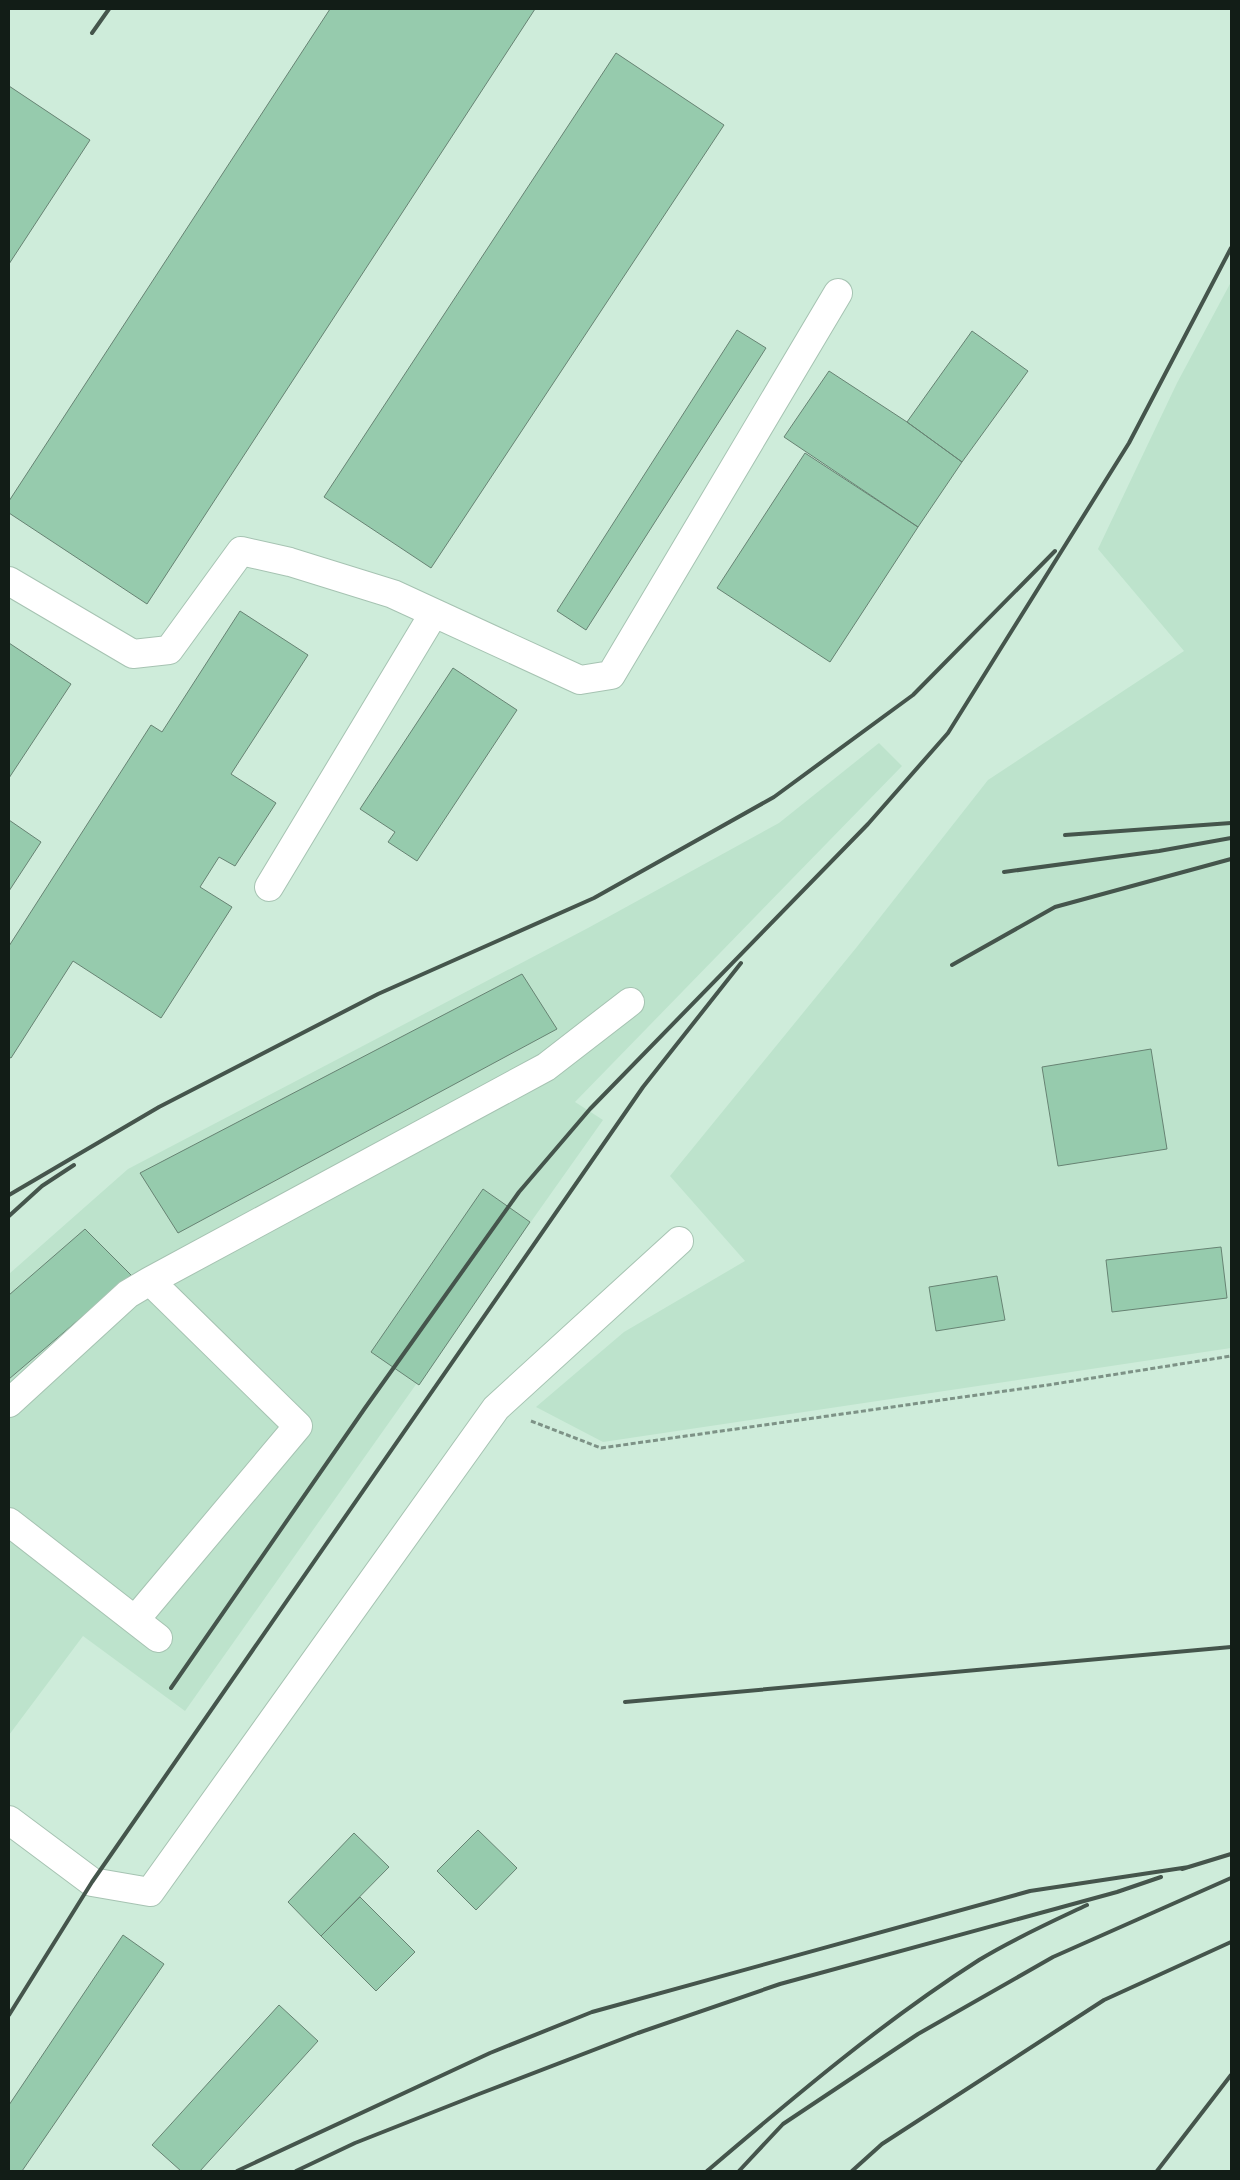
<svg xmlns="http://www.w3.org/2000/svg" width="1240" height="2180" viewBox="0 0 1240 2180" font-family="'Alegreya Sans',sans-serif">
  <rect width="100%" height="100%" fill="#ceecda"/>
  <path fill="#bde3cc" d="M1231,282V1348L603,1442L536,1407L624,1332L745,1261L670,1176L856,948L988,780L1184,651L1098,549L1177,383Z
    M879,743L902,766L575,1102L603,1120L185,1711L83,1636L9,1735V1274L128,1169L588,928L779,823Z"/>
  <path fill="#96cbad" stroke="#678373" d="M330,9H535L147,604L9,513V501Z
    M616,53L724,125L431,568L324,497Z
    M9,86L90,140L9,264Z
    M737,330L766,348L586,630L557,611Z
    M972,331L1028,371L962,462L907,422Z
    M829,371L907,422L962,462L918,527L784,437Z
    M805,453L918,527L830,662L717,588Z
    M240,611L308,655L231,774L276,803L235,866L219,857L200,887L232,907L161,1018L73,961L11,1058L9,1057V946L151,725L162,732Z
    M9,643L71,684L9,778Z
    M453,668L517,710L417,861L388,842L395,832L360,809Z
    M9,820L41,842L9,891Z
    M522,974L557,1029L178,1233L140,1173Z
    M1151,1049L1167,1149L1058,1166L1042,1067Z
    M483,1189L530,1222L419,1385L371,1352Z
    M85,1229L131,1275L9,1379V1295Z
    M1221,1247L1227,1298L1112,1312L1106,1260Z
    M997,1276L1005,1320L936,1331L929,1287Z
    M478,1830L517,1868L476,1910L437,1871Z
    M354,1833L389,1867L321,1936L288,1902Z
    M360,1897L415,1952L376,1991L321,1936Z
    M123,1935L164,1964L22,2171H9V2105Z
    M279,2005L318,2041L200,2171H181L152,2145Z"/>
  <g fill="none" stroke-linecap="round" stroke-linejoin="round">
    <defs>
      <path id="minor" d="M9,581L133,654L169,650L241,551L290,562L393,594L580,680L611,675L838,293
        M269,887L434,613
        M9,1403L128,1294L150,1281
        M9,1522L158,1638
        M135,1620L298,1426L150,1281L546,1067L630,1002
        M9,1820L92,1882L150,1892L496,1408L679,1241"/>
    </defs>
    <use href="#minor" stroke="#a6c3b2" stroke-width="30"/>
    <path stroke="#7d9286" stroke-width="3" stroke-dasharray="5 2.5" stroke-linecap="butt" d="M531,1421L601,1448L1048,1385L1231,1356"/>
    <use href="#minor" stroke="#fff" stroke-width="28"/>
    <path stroke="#45554c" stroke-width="4" d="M92,33L109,9
      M1065,835L1231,823
      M1004,872L1159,851L1231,838
      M952,965L1055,907L1231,859
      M9,1195L159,1107L378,994L594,898L774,797L913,695L1055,551
      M9,1216L42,1186L74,1165
      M171,1688L365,1408L519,1192L590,1109L868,824L948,733L1129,443L1231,248
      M625,1702L1231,1647
      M1182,1869L1231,1854
      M9,2015L92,1882L643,1087L741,963
      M237,2171L490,2053L592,2012L1030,1891L1189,1867
      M296,2171L355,2143L479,2094L638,2033L780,1984L1117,1892L1161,1877
      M707,2171C794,2097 882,2022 979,1960C1013,1939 1051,1922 1087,1905
      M739,2171L783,2124L918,2034L1053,1957L1231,1878
      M852,2171L882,2144L1104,2000L1231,1942
      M1157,2171L1231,2075"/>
  </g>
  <rect width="1240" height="2180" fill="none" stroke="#121d17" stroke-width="20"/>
</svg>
